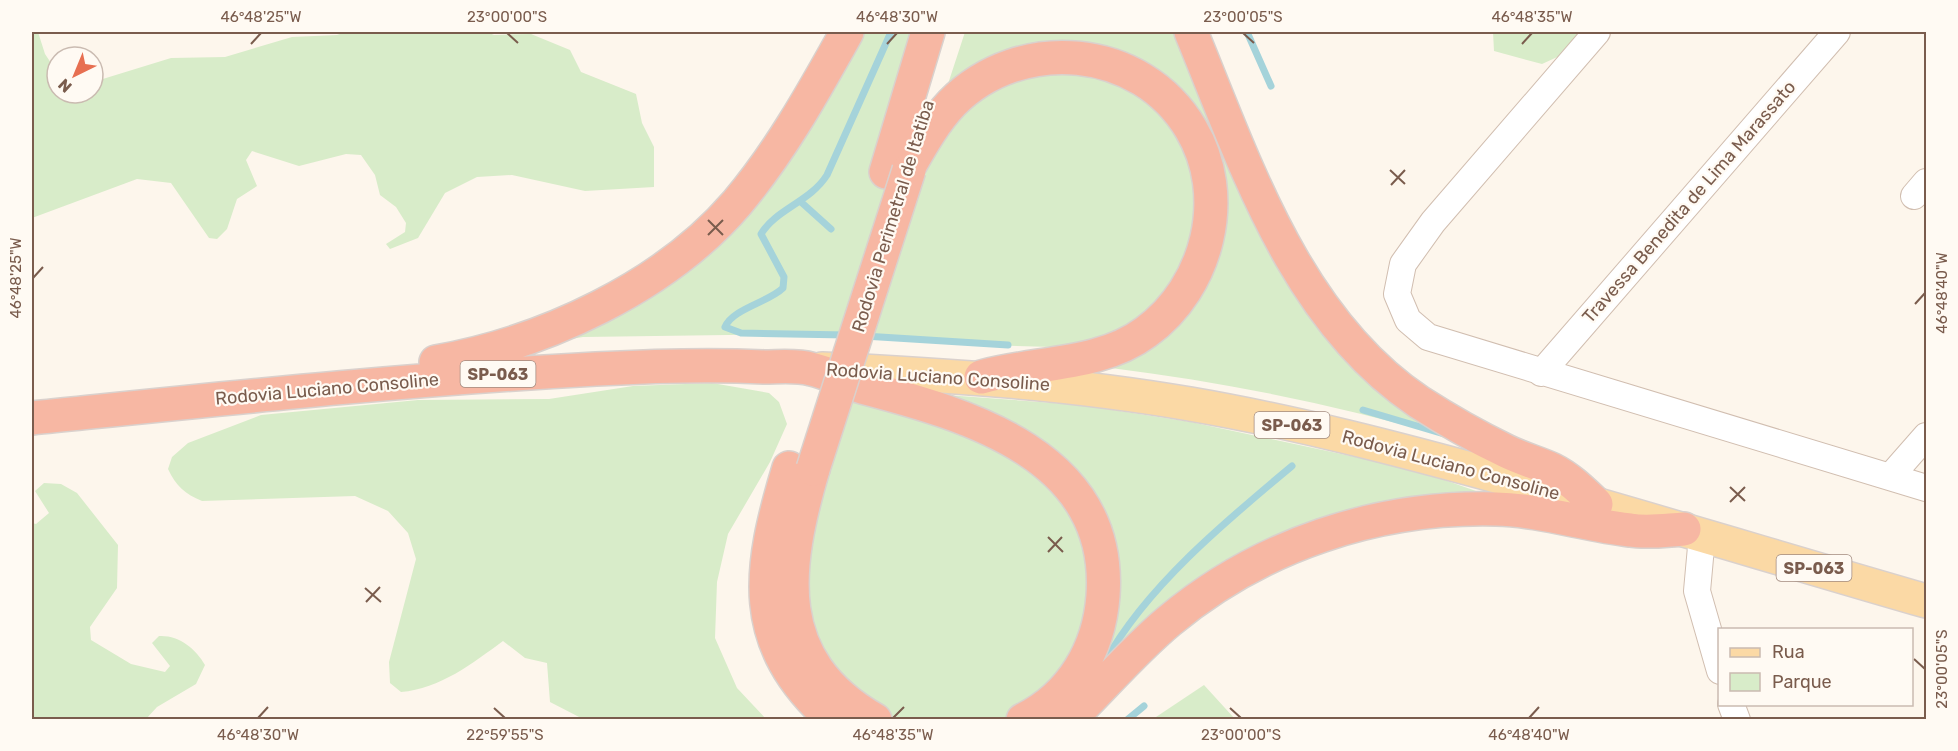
<svg xmlns="http://www.w3.org/2000/svg" width="1958" height="751" viewBox="0 0 1958 751" font-family="Rubik,sans-serif">
  <rect width="100%" height="100%" fill="#fdf6ec"/>
  <path fill="#d8ecc9" d="M32,32H38L45,54L57,72V93H93V82L171,58L225,57L292,37L337,35L345,32H487L494,35L531,34L570,50L581,72L636,94L642,123L654,147V187L585,191L512,175L477,177L445,193L418,238L390,249L386,244L405,232L406,223L396,207L380,195L375,175L361,155L346,154L299,166L252,151L246,160L257,186L237,199L227,229L217,239L209,238L171,183L137,179L32,218Z
    M861,32H919L873,174L995,84L1065,65L1123,82L1171,123L1198,183L1190,263L1137,324L1088,344L1053,347L982,345L796,334L583,337L565,340L692,262Z
    M965,32H1181L1259,214L1445,436C1336,405 1224,382 1111,368L1219,238L1153,70C1113,40 1058,31 1012,50C990,60 968,75 947,87Z
    M1493,32H1589L1566,53L1542,64L1494,51Z
    M712,383L769,393L779,402L787,424L770,462L728,534L717,582L715,638L737,688L766,719H583L550,702L547,663L525,658L503,641C473,663 440,689 401,692L390,683L389,662L416,559L408,533L388,511L355,496L202,501C185,494 176,486 168,469L172,457L188,443L261,415L418,400L549,399L633,386Z
    M946,395L1081,405L1191,422L1416,470L1476,491L1470,494L1391,503L1101,670L1111,543Z
    M851,397L970,429L1066,496L1096,583L1067,673L1012,715L997,720L896,719L881,714L822,654L806,616L802,555Z
    M44,483L61,484L77,493L118,545L117,588L90,627L91,640L131,664L165,672L170,666L152,643L159,636C179,635 196,649 205,665L196,684L157,707L146,719H32V523L36,524L49,513L35,491Z
    M1204,685L1235,719H1153Z"/>
  <g fill="none" stroke-linecap="round" stroke-linejoin="round">
    <path stroke="#a5d3da" stroke-width="7" d="M1247,32L1271,86
      M801,202L831,229
      M847,335L741,333L725,327C732,309 769,302 783,288L784,277L761,234C776,209 810,202 827,175L891,32
      M864,336L1008,345
      M1363,410L1444,434
      M1105,662C1145,588 1227,520 1292,466
      M1127,720L1144,706"/>
    <defs>
      <path id="minor" d="M1597,32L1433,222L1403,264L1397,294L1408,320L1428,337L1926,488
        M1914,196L1926,182
        M1541,373L1837,32
        M1890,477L1926,436
        M1702,536L1697,591L1720,671
        M1731,704L1737,720"/>
      <path id="major" d="M822,369C945,375 1068,383 1190,404C1295,422 1398,449 1500,477C1643,517 1784,560 1926,601"/>
      <path id="highway" d="M1191,32C1245,163 1295,319 1419,402C1447,420 1477,437 1506,451C1522,459 1538,463 1553,470C1569,478 1582,491 1596,504
        M911,163C923,142 935,121 952,103C1020,34 1141,44 1191,129C1231,196 1208,287 1146,332C1101,366 1035,362 981,377
        M886,172L928,32
        M436,362C544,343 665,287 737,203C781,151 814,91 847,32
        M32,418C220,399 407,379 596,369C652,366 708,364 764,367C779,367 797,365 811,369C829,373 845,382 862,387C969,415 1113,456 1103,596C1099,649 1072,696 1023,720
        M789,468C759,568 745,643 833,720
        M813,469C784,568 770,660 875,720
        M1069,720C1103,687 1133,651 1169,621C1260,545 1377,506 1496,509C1541,510 1585,525 1630,530C1648,533 1666,530 1684,529"/>
    </defs>
    <use href="#minor" stroke="#d1beb0" stroke-width="28"/>
    <use href="#major" stroke="#dad1cd" stroke-width="36"/>
    <use href="#highway" stroke="#dad1cd" stroke-width="36"/>
    <use href="#minor" stroke="#fff" stroke-width="26"/>
    <use href="#major" stroke="#fbd9a5" stroke-width="33"/>
    <use href="#highway" stroke="#f7b7a3" stroke-width="33"/>
    <defs>
      <path id="highway-bridge" d="M813,469L909,170"/>
    </defs>
    <use href="#highway-bridge" stroke="#dad1cd" stroke-width="36" stroke-linecap="butt"/>
    <use href="#highway-bridge" stroke="#f7b7a3" stroke-width="33"/>
  </g>
  <path fill="none" stroke="#7a5c4d" stroke-width="2" d="M507,33L518,43M1243,33L1254,43M251,44L261,33M887,44L897,33M1522,44L1532,33M1390,170L1405,184M1391,185L1405,170M708,220L723,235M708,235L723,220M33,278L43,267M1915,304L1925,293M1730,487L1745,501M1730,502L1745,487M1048,537L1063,552M1048,552L1062,537M365,588L381,602M366,602L380,587M1914,659L1925,669M494,708L505,718M1230,708L1241,718M258,718L268,707M893,718L904,707M1529,718L1539,707"/>
  <g text-anchor="middle" dominant-baseline="central" stroke-width="4.5" stroke-linejoin="round" paint-order="stroke">
    <g fill="#fffaf3" stroke="#a28b7f" stroke-width="1.5">
      <rect x="460.5" y="361" width="75" height="26" rx="4.5"/>
      <rect x="1254.5" y="412" width="75" height="26" rx="4.5"/>
      <rect x="1776.5" y="555" width="75" height="26" rx="4.5"/>
    </g>
    <g font-size="16" font-weight="bold" fill="#7a5c4d">
      <text x="498" y="374">SP-063</text>
      <text x="1292" y="425">SP-063</text>
      <text x="1814" y="568">SP-063</text>
    </g>
    <g font-size="18" fill="#7a5c4d" stroke="#fffaf3">
      <text transform="translate(1689 202) rotate(-49)">Travessa Benedita de Lima Marassato</text>
      <text transform="translate(893 216) rotate(-73)">Rodovia Perimetral de Itatiba</text>
      <text transform="translate(938 377) rotate(4)">Rodovia Luciano Consoline</text>
      <text transform="translate(327 389) rotate(-5)">Rodovia Luciano Consoline</text>
      <text transform="translate(1451 465) rotate(15)">Rodovia Luciano Consoline</text>
    </g>
  </g>
  <rect width="1958" height="751" fill="none" stroke="#fffaf3" stroke-width="66"/>
  <rect x="1718" y="628" width="195" height="78" fill="#fffaf3" stroke="#cabbb1" stroke-width="1.5"/>
  <rect x="1730" y="648" width="30" height="9" fill="#fbd9a5" stroke="#cabbb1" stroke-width="1.5"/>
  <text x="1772" y="658" font-size="18" fill="#7a5c4d">Rua</text>
  <rect x="1730" y="673" width="30" height="18" fill="#d8ecc9" stroke="#cabbb1" stroke-width="1.5"/>
  <text x="1772" y="688" font-size="18" fill="#7a5c4d">Parque</text>
  <g transform="translate(75 75) rotate(223)"><circle r="28" fill="#fffaf3" stroke="#cabbb1" stroke-width="1.5"/>
  <path d="M0-4.5L10 22L0 15L-10 22Z" fill="#e76f51"/>
  <text y="-9" font-size="16" font-weight="bold" text-anchor="middle" fill="#7a5c4d">N</text>
  </g>
  <rect x="33" y="33" width="1892" height="685" fill="none" stroke="#7a5c4d" stroke-width="2"/>
  <g font-size="15" text-anchor="middle" fill="#7a5c4d">
    <text x="261" y="22">46°48'25"W</text>
    <text x="507" y="22">23°00'00"S</text>
    <text x="897" y="22">46°48'30"W</text>
    <text x="1243" y="22">23°00'05"S</text>
    <text x="1532" y="22">46°48'35"W</text>
    <text transform="translate(16 278) rotate(-90)" y="5">46°48'25"W</text>
    <text transform="translate(1942 293) rotate(-90)" y="5">46°48'40"W</text>
    <text transform="translate(1942 669) rotate(-90)" y="5">23°00'05"S</text>
    <text x="258" y="740">46°48'30"W</text>
    <text x="505" y="740">22°59'55"S</text>
    <text x="893" y="740">46°48'35"W</text>
    <text x="1241" y="740">23°00'00"S</text>
    <text x="1529" y="740">46°48'40"W</text>
  </g>
</svg>
